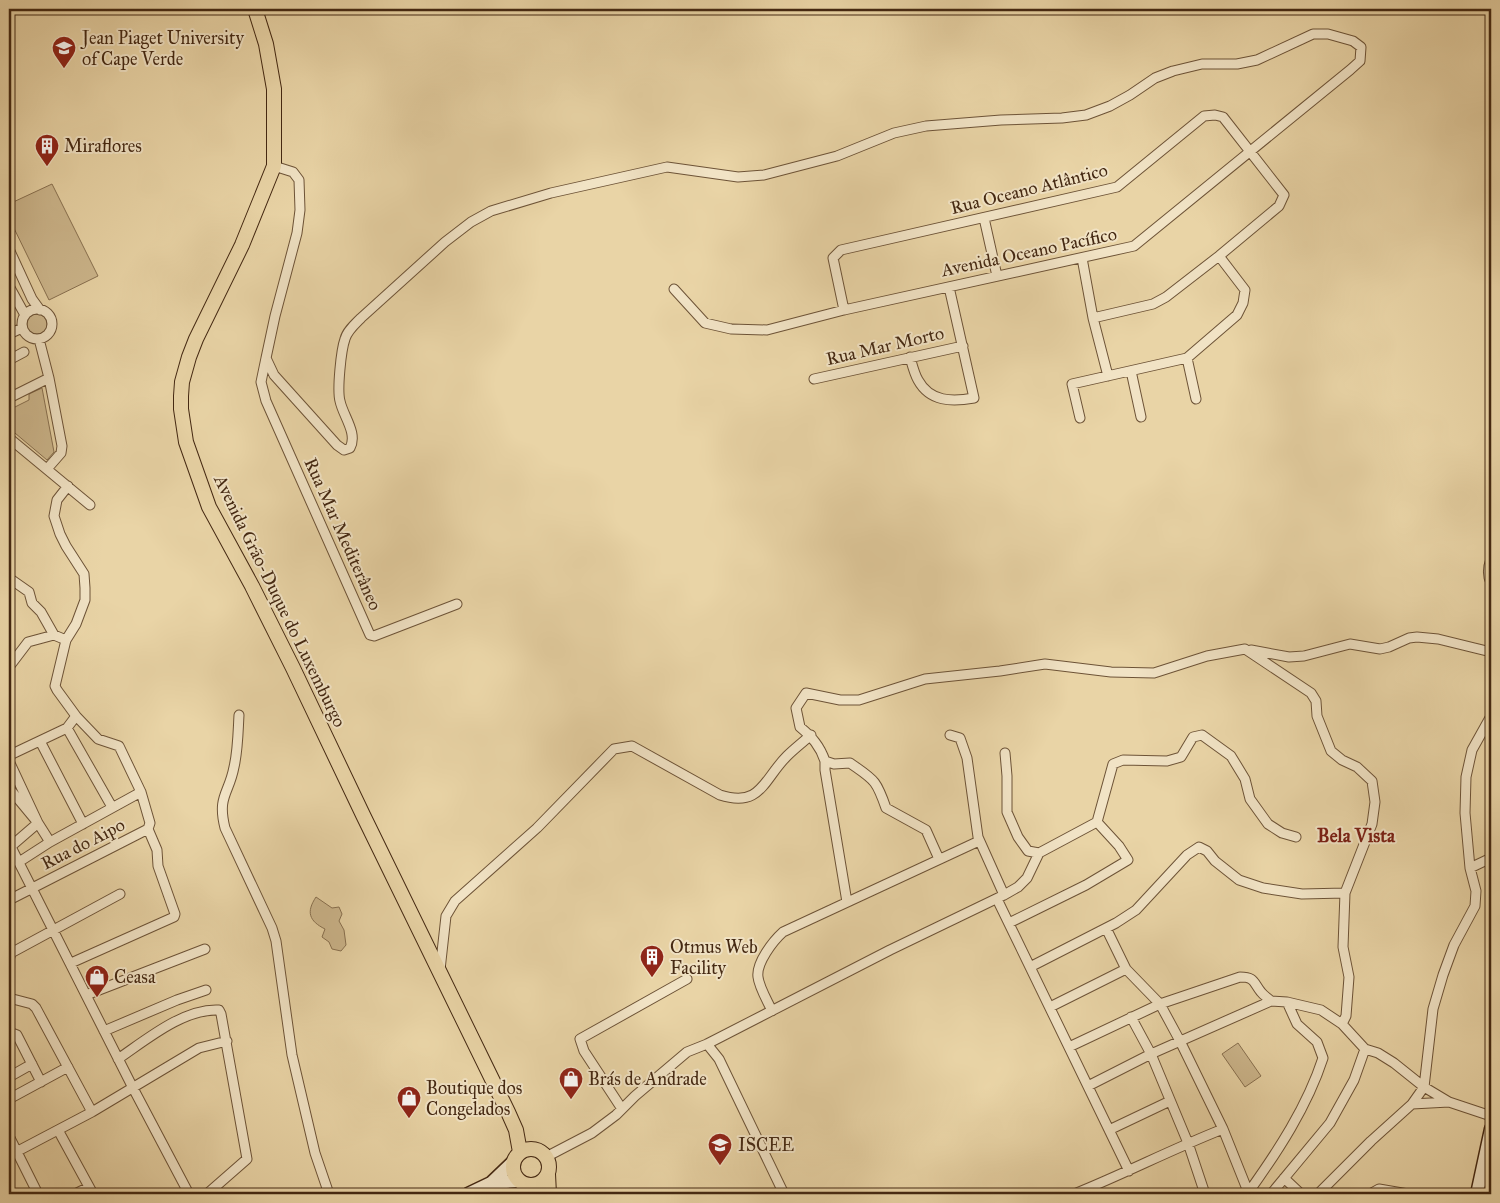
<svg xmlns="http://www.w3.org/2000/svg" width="1500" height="1203" viewBox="0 0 1500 1203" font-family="'IM FELL Great Primer',serif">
  <rect width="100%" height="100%" fill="#e9d4a6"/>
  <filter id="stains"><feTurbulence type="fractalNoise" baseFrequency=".004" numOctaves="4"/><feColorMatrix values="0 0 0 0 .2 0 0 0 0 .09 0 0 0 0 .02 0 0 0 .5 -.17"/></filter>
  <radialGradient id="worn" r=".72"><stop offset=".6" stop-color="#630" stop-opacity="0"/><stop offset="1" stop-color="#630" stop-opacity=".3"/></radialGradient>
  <path fill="#cdb78d" stroke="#887050" d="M52,184L98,276L49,300L9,218V204Z
    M27 324a10 10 0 1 1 20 0a10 10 0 1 1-20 0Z
    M42,388L54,452L47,460L9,428V410L29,400V394Z
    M316,897L332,908L339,907L342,914L339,921L344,930L346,945L341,951L332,949L329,942L322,937L325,929C309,921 306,912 316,897Z
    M1238,1043L1261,1076L1245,1087L1222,1054Z"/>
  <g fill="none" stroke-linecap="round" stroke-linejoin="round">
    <defs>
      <path id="street" d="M274,166L293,172L299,180L300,210L297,233L275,316L266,358L274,375L337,445L344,450L350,448C358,433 343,416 340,401C337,390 341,350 345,339C347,331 355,324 361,318L445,242L471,222L491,211L551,193L667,167L738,177L764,175L837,156L894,133L926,126L1001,120L1062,118L1086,115L1110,106L1130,95L1155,78L1173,71L1202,64H1237L1257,60L1313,34H1328L1353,41L1361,47L1360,61L1350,70L1134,246L844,310L767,330L731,329L705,323L674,289
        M984,218L997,276
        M9,249L32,299L40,310
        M1082,258L1093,318L1108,376
        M9,286L25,315
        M22 324a15 15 0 1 1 30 0a15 15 0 1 1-30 0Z
        M844,310L833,258L841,250L1117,187L1204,116L1215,115L1223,117L1284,195L1279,206L1219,256L1166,297L1153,304L1093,318
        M9,334L22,328
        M39,339L49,378L62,446L61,453L47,469
        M910,357C912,364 914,373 918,380C930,402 952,402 974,398L949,287
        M266,358L261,382L266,401L370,635L374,636L457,604
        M1187,358L1196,399
        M9,360L24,352
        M1131,371L1141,417
        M814,379L963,346
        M9,398L49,378
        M1080,418L1072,384L1187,358L1237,315L1243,303L1245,290L1219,256
        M9,438L90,505
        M1491,559C1488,567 1487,575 1491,583
        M9,578L29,592L32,603L41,612L54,635L66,640
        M1251,650L1289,657L1304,656L1350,644L1380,649L1389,647L1409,638L1417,637L1438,639L1491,652
        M9,667L28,642L54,635
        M239,715C238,732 238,750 234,767C229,794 217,796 225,828L272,928L276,941L292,1055L315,1153L329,1194
        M76,716L98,739L119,746L141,792L150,823L148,829
        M67,728L112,807
        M40,741L83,824
        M1005,753L1007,776V812L1018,837L1028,851L1039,853
        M9,759L10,755L67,728L76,716L57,690L55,686L66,640L76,624L85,600V588L84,574L66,546L60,534L54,516L57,500L68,486
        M9,761L38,823L9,848
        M825,761V770L847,902
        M9,788L38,823L50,842L19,862
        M50,842L141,792
        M9,843L133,1088L189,1194
        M939,859L926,830L886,808C876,779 874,780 850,763L834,764L825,761C820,746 812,737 800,727L796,708L806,693L840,700H859L925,679L1000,671L1045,664L1111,672L1154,673L1207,656L1245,649L1311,693L1316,701L1317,716L1331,751L1342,760L1357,767L1372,781L1375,802L1372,824L1345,893L1343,947L1349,977L1346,1016L1342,1024L1365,1049L1378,1053L1394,1063L1424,1087L1449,1102L1491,1116
        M1470,868L1491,858
        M1004,895L1018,887L1027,878L1039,853L1097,822L1113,764L1123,760L1167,761L1181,757L1193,737L1202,735L1231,756L1245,779L1250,799L1268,824L1282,833L1296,837
        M997,899L1129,1171
        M9,900L148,829
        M1009,923L1086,885L1128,860L1119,846L1097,822
        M1106,928L1126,969L1160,1004L1180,1041L1223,1129L1249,1194
        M9,960L11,953L120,894
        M71,963L174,917L175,914L158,866L157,850L148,829
        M1030,967L1116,923L1136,910L1187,855L1199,847L1207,851L1215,861L1239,880L1263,888L1302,894L1345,893
        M440,970L446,916L455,901L537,828L614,749L632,746L720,795C761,808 763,780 787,756C794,749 803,742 811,735
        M86,995L205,949
        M9,998L32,1004L36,1008L92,1112
        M1050,1007L1126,969
        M772,1011C768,1002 759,987 758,977C756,963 773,941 783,932L979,841
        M1131,1017L1151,1054L1188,1143L1205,1194
        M104,1031L177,1000L206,990
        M9,1032L17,1035L41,1082
        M707,1044L719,1059L784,1194
        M1069,1047L1160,1004L1240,977C1255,977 1253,982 1261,992C1264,996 1268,998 1271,1001
        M118,1059C146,1040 184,1008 219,1010L221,1014L247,1159L207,1194
        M9,1077L32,1064
        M1088,1086L1151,1054L1271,1001L1287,1002L1321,1010L1342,1024
        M9,1099L68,1067
        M1412,1104L1449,1102
        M622,1109L584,1051L580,1039L687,979
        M58,1130L93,1194
        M1109,1130L1170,1101
        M9,1136L38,1194
        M16,1152L92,1112L199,1048L227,1041
        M546,1157L592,1133L616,1115L635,1096L687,1052L707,1044L890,950L1004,895L978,837L967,758L960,738L950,735
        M1284,1178L1301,1194
        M1248,1193C1278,1151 1307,1107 1323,1058L1317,1042L1297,1024L1287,1002
        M75,1194L89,1187
        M1074,1194C1124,1174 1172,1149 1223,1129
        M1271,1194L1330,1123L1354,1080L1365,1049
        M1318,1194L1371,1141L1412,1104L1424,1087L1433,1009L1443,975L1454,945L1475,906L1476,891L1470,868L1465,813L1466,777L1472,750L1491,716
        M1370,1194L1379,1189L1408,1194"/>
      <path id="secondary" d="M491,1183L519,1181
        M468,1194L491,1183L514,1161
        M1477,1194L1491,1129"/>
      <path id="primary" d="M255,9L266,44L274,89V166L242,245L196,339L189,357L182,382L181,396V409L186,442L209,507L252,586L293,668L363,815L508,1112L516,1130L520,1152
        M513 1167a18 18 0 1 1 36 0a18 18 0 1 1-36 0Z
        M548,1174L549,1194"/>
    </defs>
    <use href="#street" stroke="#6d5337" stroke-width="11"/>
    <use href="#secondary" stroke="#442812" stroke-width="15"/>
    <use href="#primary" stroke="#442812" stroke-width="16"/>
    <use href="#street" stroke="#f1e3c5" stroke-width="9"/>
    <use href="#secondary" stroke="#f1e3c5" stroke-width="12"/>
    <use href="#primary" stroke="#e9d4a6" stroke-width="14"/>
  </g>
  <defs>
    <symbol id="university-pin" viewBox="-11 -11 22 30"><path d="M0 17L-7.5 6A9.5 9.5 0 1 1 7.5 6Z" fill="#8f2418" stroke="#f1e3c5"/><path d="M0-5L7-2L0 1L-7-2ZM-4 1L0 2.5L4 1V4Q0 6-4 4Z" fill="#fff"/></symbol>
    <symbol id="building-pin" viewBox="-11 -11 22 30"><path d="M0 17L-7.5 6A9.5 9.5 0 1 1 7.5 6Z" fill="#8f2418" stroke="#f1e3c5"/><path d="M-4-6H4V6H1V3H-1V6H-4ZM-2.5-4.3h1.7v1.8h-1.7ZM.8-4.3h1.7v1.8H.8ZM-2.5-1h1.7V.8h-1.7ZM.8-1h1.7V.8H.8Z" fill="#fff"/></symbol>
    <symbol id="shop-pin" viewBox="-11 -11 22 30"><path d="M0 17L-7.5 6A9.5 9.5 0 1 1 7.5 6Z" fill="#8f2418" stroke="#f1e3c5"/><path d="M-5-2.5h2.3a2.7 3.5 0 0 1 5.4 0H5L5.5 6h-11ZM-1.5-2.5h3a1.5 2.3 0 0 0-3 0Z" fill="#fff"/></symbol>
  </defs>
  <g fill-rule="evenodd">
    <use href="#university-pin" x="50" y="34" width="28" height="38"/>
    <use href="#building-pin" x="33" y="132" width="28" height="38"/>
    <use href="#building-pin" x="638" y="943" width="28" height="38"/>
    <use href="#shop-pin" x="83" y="963" width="28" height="38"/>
    <use href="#shop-pin" x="557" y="1065" width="28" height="38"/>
    <use href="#shop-pin" x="395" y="1084" width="28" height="38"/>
    <use href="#university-pin" x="706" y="1131" width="28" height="38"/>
  </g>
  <g text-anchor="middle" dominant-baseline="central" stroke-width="4" stroke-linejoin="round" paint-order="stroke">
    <g font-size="18" fill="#442812" stroke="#f1e3c5" text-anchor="start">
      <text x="82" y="38">Jean Piaget University<tspan x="82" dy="21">of Cape Verde</tspan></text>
      <text x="64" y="146">Miraflores</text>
      <text x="670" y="947">Otmus Web<tspan x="670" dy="21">Facility</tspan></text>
      <text x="114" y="977">Ceasa</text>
      <text x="588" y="1079">Brás de Andrade</text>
      <text x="426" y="1088">Boutique dos<tspan x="426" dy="21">Congelados</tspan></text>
      <text x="738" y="1145">ISCEE</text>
    </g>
    <g font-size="18" fill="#442812" stroke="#f1e3c5">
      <text transform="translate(1029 189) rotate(-14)">Rua Oceano Atlântico</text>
      <text transform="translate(1029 252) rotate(-12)">Avenida Oceano Pacífico</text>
      <text transform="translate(885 346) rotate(-13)">Rua Mar Morto</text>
      <text transform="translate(343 534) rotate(66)">Rua Mar Mediterâneo</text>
      <text transform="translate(280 601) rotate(64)">Avenida Grão-Duque do Luxemburgo</text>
      <text transform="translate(83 844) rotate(-27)">Rua do Aipo</text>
    </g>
    <g font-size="19" font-weight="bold" fill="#7a1f14" stroke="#f1e3c5">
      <text x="1356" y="835">Bela Vista</text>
    </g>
  </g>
  <rect width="1500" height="1203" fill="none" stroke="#e9d4a6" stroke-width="30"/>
  <rect x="10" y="10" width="1480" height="1183" fill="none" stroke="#442812" stroke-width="2.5"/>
  <rect x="15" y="15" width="1470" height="1173" fill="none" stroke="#442812"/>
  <rect width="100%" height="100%" filter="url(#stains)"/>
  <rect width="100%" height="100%" fill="url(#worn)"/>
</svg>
